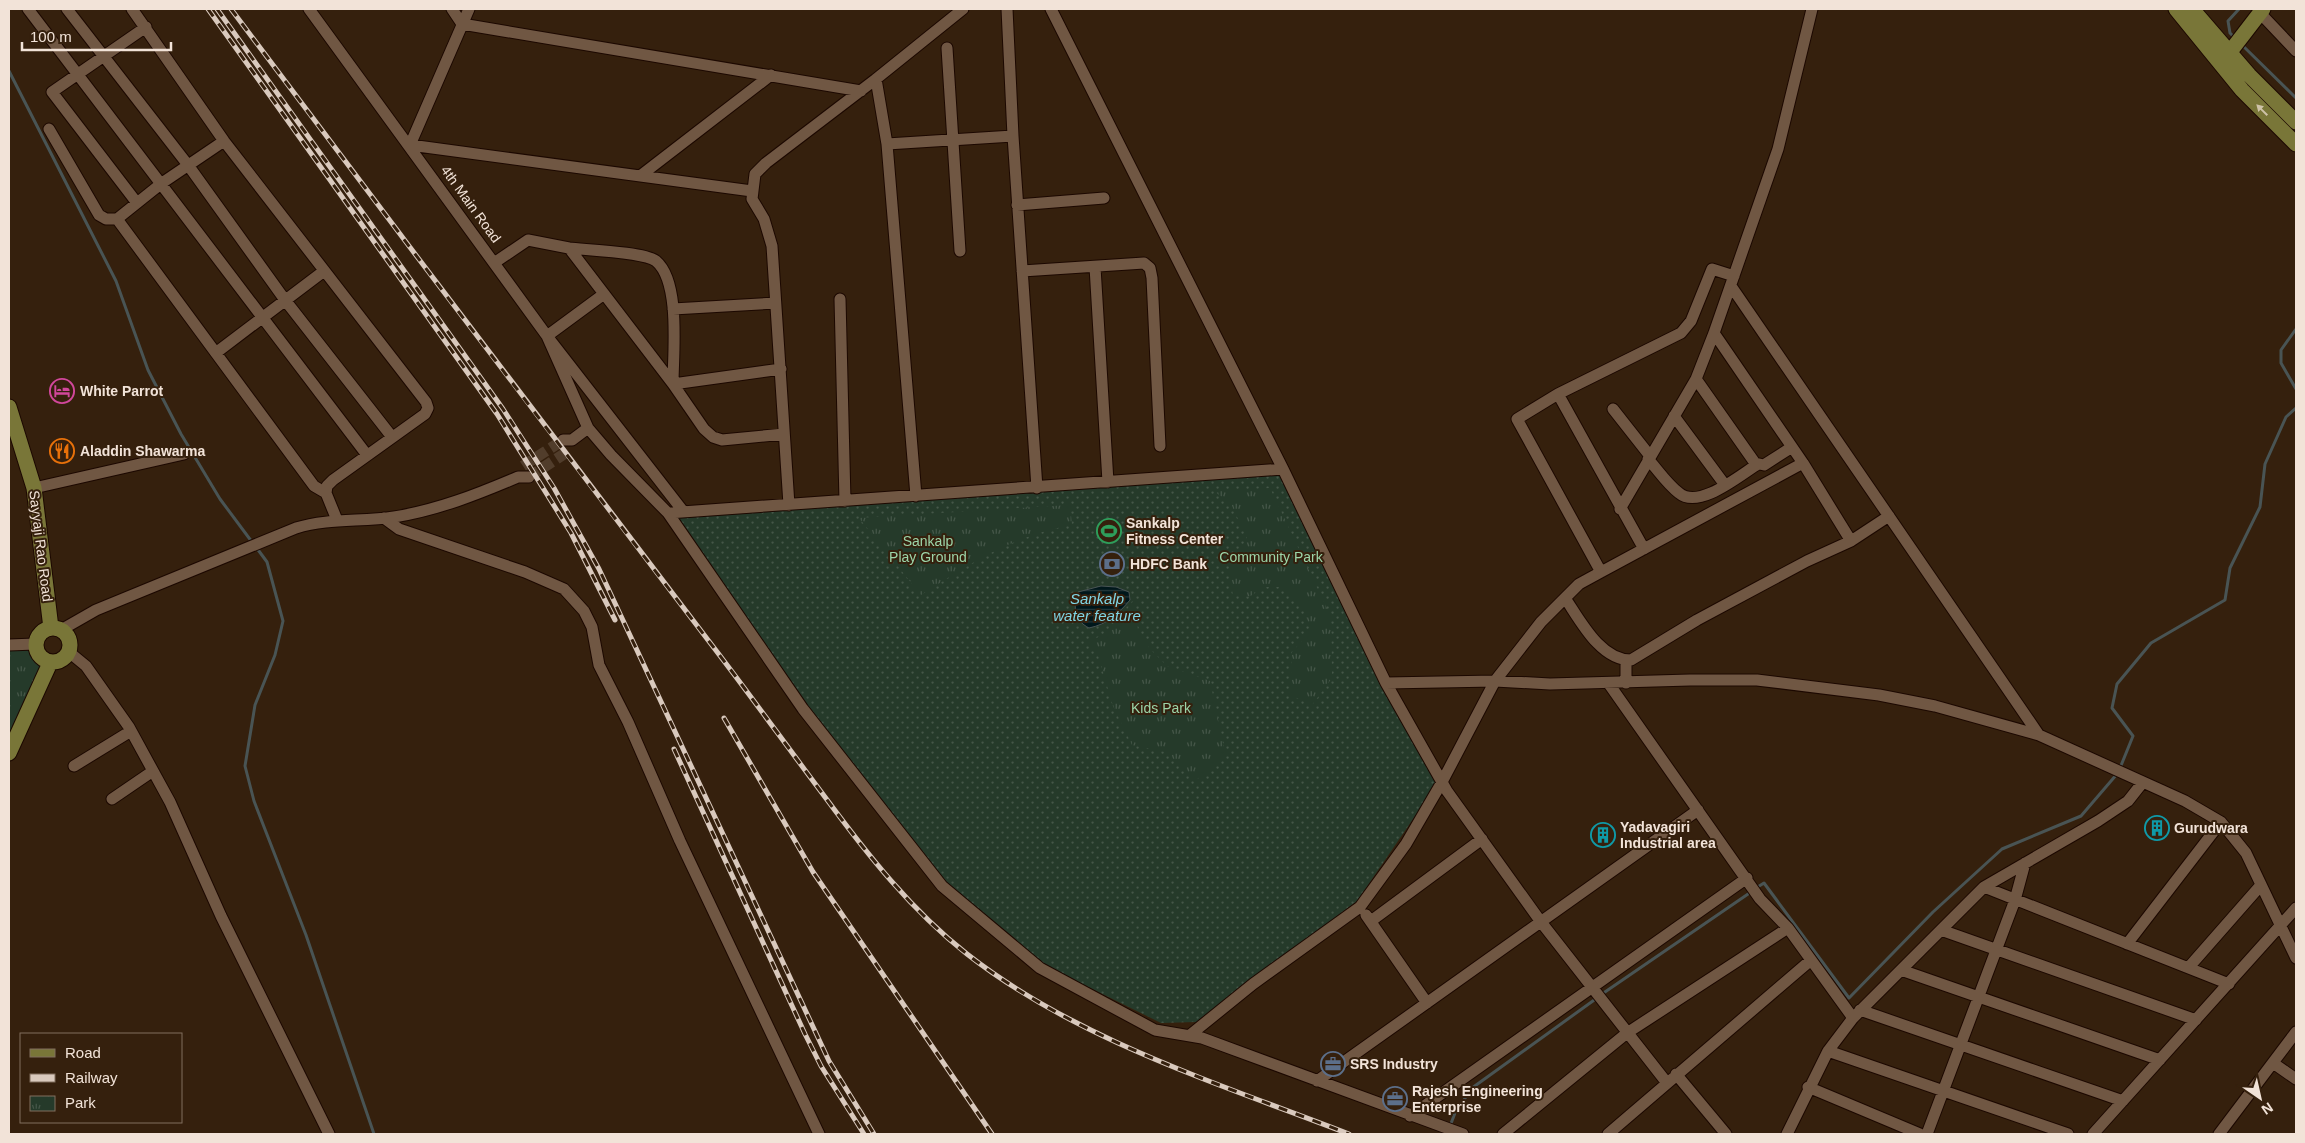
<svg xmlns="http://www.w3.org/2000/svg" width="2305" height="1143" viewBox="0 0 2305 1143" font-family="Arial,sans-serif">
  <defs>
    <pattern id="grass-dots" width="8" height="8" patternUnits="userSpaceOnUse" patternTransform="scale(1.25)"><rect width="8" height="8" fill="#253a2a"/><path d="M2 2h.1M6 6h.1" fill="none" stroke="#455648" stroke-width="1.8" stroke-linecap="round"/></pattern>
    <pattern id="park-tufts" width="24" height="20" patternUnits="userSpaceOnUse" patternTransform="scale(1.25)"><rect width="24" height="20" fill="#253a2a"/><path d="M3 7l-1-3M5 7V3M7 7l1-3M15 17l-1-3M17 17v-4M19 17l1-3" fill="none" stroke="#455648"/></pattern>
    <pattern id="water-rules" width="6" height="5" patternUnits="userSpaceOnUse" patternTransform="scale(1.25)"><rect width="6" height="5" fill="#00171b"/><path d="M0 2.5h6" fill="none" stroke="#26393b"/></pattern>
  </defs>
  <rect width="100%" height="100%" fill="#35200d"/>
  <path fill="url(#grass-dots)" d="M1281,474L1437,784L1357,901L1196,1022L1161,1023L1048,967L946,882L806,706L675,516Z"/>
  <path fill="url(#park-tufts)" d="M1270,488L1331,617L1332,678L1312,705L1290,695L1292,652L1311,631L1302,605L1284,587H1264L1249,597L1241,594L1233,596L1229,570L1247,538L1231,504L1214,491Z
    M1070,505L1072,525C1009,537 974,561 921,595L859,518Z
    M1134,600L1138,630L1150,649L1167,666L1210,681L1226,758L1196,780L1166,752L1132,745L1113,706L1098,655L1088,643L1112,629Z
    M9,646L35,650L40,659L47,664L9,735Z"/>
  <path fill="url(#water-rules)" stroke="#495454" d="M1101,586L1116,587L1129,592L1130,600C1118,614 1108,624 1089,628C1074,620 1073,609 1078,592Z"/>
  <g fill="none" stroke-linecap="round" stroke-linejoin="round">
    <path stroke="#495454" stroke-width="3" d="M2236,39L2230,33L2228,21L2239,9
      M2242,45L2296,98
      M9,71L116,281L148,370L181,434L220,499L252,542
      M2296,329L2281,350V363L2296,389
      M256,547L267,562L283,621L275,655L255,705L245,766L254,801L306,935L374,1134
      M2120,768L2133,736L2112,708L2117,684L2151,643L2225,600L2230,568L2260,507L2265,464L2286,417L2296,408
      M1756,888L1764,883L1849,998L1933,912L2002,849L2081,816L2117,774
      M1602,994L1751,892
      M1447,1134L1455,1113L1472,1088L1597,998"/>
    <path stroke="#513d2b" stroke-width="11" stroke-dasharray="11 5.5" stroke-linecap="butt" d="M523,466L563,440
      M529,477L570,450"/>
    <defs>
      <path id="minor" d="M28,9L367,455
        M67,9L188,165L285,300L392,437
        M132,9L224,141L426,402L428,408L425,414L333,480L327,486L326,493L337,520
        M309,9L547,336L588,428
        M452,9L462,24L861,91
        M469,9L410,145L752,191
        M1007,9L1013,136L1037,488
        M1051,9L1283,469L1386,683L1447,791L1541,922L1667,1083
        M2260,13L2296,51
        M947,48L960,251
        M876,79L887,144L916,496
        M49,129L99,215L106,219H117L314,486L326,493
        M887,144L1013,136
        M640,176L771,75
        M137,203L52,92L146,27
        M1017,205L1104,198
        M117,219L162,183L224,141
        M569,248C586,250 644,252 656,261C681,282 673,354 673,384L781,369
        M494,263L528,240L569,248L673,384L704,429L713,437L722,440L784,434
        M1095,267L1108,482
        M1022,271L1144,263L1150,268L1152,278L1160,446
        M1731,286L2039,735
        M604,294L547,336L683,511
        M840,299L845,501
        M673,309L775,303
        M1714,333L1803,463L1851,541
        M217,352L324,271
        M1696,379L1755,463L1764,465L1792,447
        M1558,394L1644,549
        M1613,409L1650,456
        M1674,416L1725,485
        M563,440H572L588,428L611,455L668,513L1283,469
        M1648,459C1658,470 1667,484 1679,493C1699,510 1740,475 1758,464
        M34,488L184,454
        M789,505L772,246L764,219L752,199L755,174L766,163L876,79L963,9
        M1620,509L1696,379L1714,333L1778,149L1812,9
        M668,513L803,709L942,886L1040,968L1155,1030L1202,1038L1463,1134
        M384,518L399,529L525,572L564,589L584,611L592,627L599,665L628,722L680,841L819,1134
        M1601,572L1517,419L1558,394L1681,333L1691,321L1712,269L1734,276
        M1565,598C1580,620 1600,660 1631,660L1697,620L1807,561L1851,541L1889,516
        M61,630L96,610L296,528C328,518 361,522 394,517C438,510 478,494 518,477H529
        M9,645L35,644
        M69,652L86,666L129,727L170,802L221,916L329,1134
        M1626,660V683
        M1386,683L1495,681L1550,684L1690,680H1757L1879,695L1935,706L2039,735L2185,801L2221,822L2246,853L2296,958
        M1609,684L1760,899L1788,928L1853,1018
        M74,766L131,731
        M112,799L153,771
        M1984,887L2229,984
        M1366,915L1427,1003
        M1371,921L1482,839
        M1941,930L2196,1020
        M2127,944L2221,822
        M2189,967L2261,885
        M1901,970L2160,1060
        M1860,1010L2123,1101
        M1190,1035L1253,984L1360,907L1406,844L1442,782L1495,681L1541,622L1579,584L1601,572L1803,463
        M1828,1051L2068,1134
        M2273,1063L2296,1079
        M1676,1074L1726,1134
        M1317,1081L1698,810
        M1808,1087L1920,1134
        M1410,1116L1747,878
        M1503,1134L1627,1033L1788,928
        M1608,1134L1811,960
        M1787,1134L1828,1051L1853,1018L1984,887L2098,821L2128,801L2143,782
        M1927,1134L2015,900L2025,863
        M2093,1134L2296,908
        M2219,1134L2296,1032"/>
      <path id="major" d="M2176,9L2242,90L2296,144
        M2192,9L2249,75L2296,122
        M2223,61L2263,9
        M9,407L34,488L51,628
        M36 645a17 17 0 1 1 34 0a17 17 0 1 1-34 0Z
        M9,753L50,663"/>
    </defs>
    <use href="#minor" stroke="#1c0800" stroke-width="13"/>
    <use href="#major" stroke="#1c0800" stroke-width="17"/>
    <use href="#minor" stroke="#705743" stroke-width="11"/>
    <use href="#major" stroke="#797638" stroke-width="15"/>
    <defs>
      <path id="rail" d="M208,9L497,414L571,533L615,620
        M217,9L503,409L554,488L599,569L829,1061L874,1134
        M231,9C389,220 548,431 708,640C748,692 786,745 825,797C867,854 911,910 967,954C1077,1040 1220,1084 1349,1134
        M724,718L813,872L992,1134
        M674,749L805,1034L821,1066L864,1134"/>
    </defs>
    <use href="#rail" stroke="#d9c9bd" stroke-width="5"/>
    <use href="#rail" stroke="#35200d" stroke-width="3" stroke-dasharray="9" stroke-linecap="butt"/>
  </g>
  <defs><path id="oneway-solid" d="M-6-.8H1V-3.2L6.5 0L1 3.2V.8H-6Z" transform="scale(1.25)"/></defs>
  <use fill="#cec2a8" href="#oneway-solid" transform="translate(2262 110) rotate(-135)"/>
  <defs>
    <symbol id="hotel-ring" viewBox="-11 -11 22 22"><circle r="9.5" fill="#35200d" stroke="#d1479c" stroke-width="1.5"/><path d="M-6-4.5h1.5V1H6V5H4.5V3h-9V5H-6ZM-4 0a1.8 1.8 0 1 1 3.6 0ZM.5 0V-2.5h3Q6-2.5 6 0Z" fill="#d1479c"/></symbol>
    <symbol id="restaurant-ring" viewBox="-11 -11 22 22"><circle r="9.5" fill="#35200d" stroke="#e8710a" stroke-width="1.5"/><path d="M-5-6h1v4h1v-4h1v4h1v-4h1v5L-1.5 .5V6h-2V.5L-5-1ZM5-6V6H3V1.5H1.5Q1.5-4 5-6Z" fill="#e8710a"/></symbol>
    <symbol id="stadium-ring" viewBox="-11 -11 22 22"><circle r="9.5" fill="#35200d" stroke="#2e9e5b" stroke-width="1.5"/><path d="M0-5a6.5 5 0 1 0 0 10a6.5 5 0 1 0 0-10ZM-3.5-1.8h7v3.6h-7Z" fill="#2e9e5b"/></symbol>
    <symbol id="bank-ring" viewBox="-11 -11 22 22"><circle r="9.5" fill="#35200d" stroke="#5c6f8a" stroke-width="1.5"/><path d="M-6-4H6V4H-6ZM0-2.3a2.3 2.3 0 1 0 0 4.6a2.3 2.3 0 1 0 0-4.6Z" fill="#5c6f8a"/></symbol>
    <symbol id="building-ring" viewBox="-11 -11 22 22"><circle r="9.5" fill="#35200d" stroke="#0f9aa8" stroke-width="1.5"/><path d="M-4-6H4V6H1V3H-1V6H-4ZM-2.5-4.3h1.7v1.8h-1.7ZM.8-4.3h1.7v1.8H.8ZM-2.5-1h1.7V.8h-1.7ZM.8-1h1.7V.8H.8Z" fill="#0f9aa8"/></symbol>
    <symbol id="office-ring" viewBox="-11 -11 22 22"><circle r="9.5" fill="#35200d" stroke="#5c6f8a" stroke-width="1.5"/><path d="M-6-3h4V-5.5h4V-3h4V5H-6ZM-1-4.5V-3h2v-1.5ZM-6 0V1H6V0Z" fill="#5c6f8a"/></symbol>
  </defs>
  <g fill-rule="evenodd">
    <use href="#hotel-ring" x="48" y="377" width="28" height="28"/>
    <use href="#restaurant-ring" x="48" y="437" width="28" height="28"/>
    <use href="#stadium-ring" x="1095" y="517" width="28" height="28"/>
    <use href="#bank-ring" x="1098" y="550" width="28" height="28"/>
    <use href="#building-ring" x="2143" y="814" width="28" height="28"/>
    <use href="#building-ring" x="1589" y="821" width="28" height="28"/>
    <use href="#office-ring" x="1319" y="1050" width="28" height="28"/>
    <use href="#office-ring" x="1381" y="1085" width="28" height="28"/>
  </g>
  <g text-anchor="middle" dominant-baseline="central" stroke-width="4" stroke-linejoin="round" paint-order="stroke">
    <g font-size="14" fill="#f2e3d8" stroke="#35200d">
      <text transform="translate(471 204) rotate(54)">4th Main Road</text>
      <text transform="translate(41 546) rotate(83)">Sayyaji Rao Road</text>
    </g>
    <g font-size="14" font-weight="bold" fill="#f2e3d8" stroke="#35200d" text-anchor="start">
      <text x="80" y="391">White Parrot</text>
      <text x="80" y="451">Aladdin Shawarma</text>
      <text x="1126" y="523">Sankalp<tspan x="1126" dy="16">Fitness Center</tspan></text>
      <text x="1130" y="564">HDFC Bank</text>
      <text x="1620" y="827">Yadavagiri<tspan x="1620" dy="16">Industrial area</tspan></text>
      <text x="2174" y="828">Gurudwara</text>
      <text x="1350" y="1064">SRS Industry</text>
      <text x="1412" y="1091">Rajesh Engineering<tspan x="1412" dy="16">Enterprise</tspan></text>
    </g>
    <g font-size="14" fill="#9cd5a9" stroke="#35200d">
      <text x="928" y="541">Sankalp<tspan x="928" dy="16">Play Ground</tspan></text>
      <text x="1271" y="557">Community Park</text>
      <text x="1161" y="708">Kids Park</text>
    </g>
    <g font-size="15" font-style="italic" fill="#7fd5e5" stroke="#35200d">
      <text x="1097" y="598">Sankalp<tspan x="1097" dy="17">water feature</tspan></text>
    </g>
  </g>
  <rect width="2305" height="1143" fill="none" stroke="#f2e3d8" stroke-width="20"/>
  <rect x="20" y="1033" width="162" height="90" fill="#35200d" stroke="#816e5e"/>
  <rect x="30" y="1049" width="25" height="8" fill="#797638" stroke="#816e5e"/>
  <text x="65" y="1058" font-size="15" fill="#f2e3d8">Road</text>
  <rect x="30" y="1074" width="25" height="8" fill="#d9c9bd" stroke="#816e5e"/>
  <text x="65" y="1083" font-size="15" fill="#f2e3d8">Railway</text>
  <rect x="30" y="1096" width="25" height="15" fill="url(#park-tufts)" stroke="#816e5e"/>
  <text x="65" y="1108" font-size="15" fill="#f2e3d8">Park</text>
  <g transform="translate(2260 1098) rotate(146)" stroke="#35200d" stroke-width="4" paint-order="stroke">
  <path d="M0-4L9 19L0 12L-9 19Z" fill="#f2e3d8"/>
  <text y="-8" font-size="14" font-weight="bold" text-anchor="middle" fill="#f2e3d8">N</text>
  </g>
  <path d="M22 42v8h149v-8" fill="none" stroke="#f2e3d8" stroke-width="2.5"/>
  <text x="30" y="42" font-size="15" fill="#f2e3d8" stroke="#35200d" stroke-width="4" paint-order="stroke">100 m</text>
</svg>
